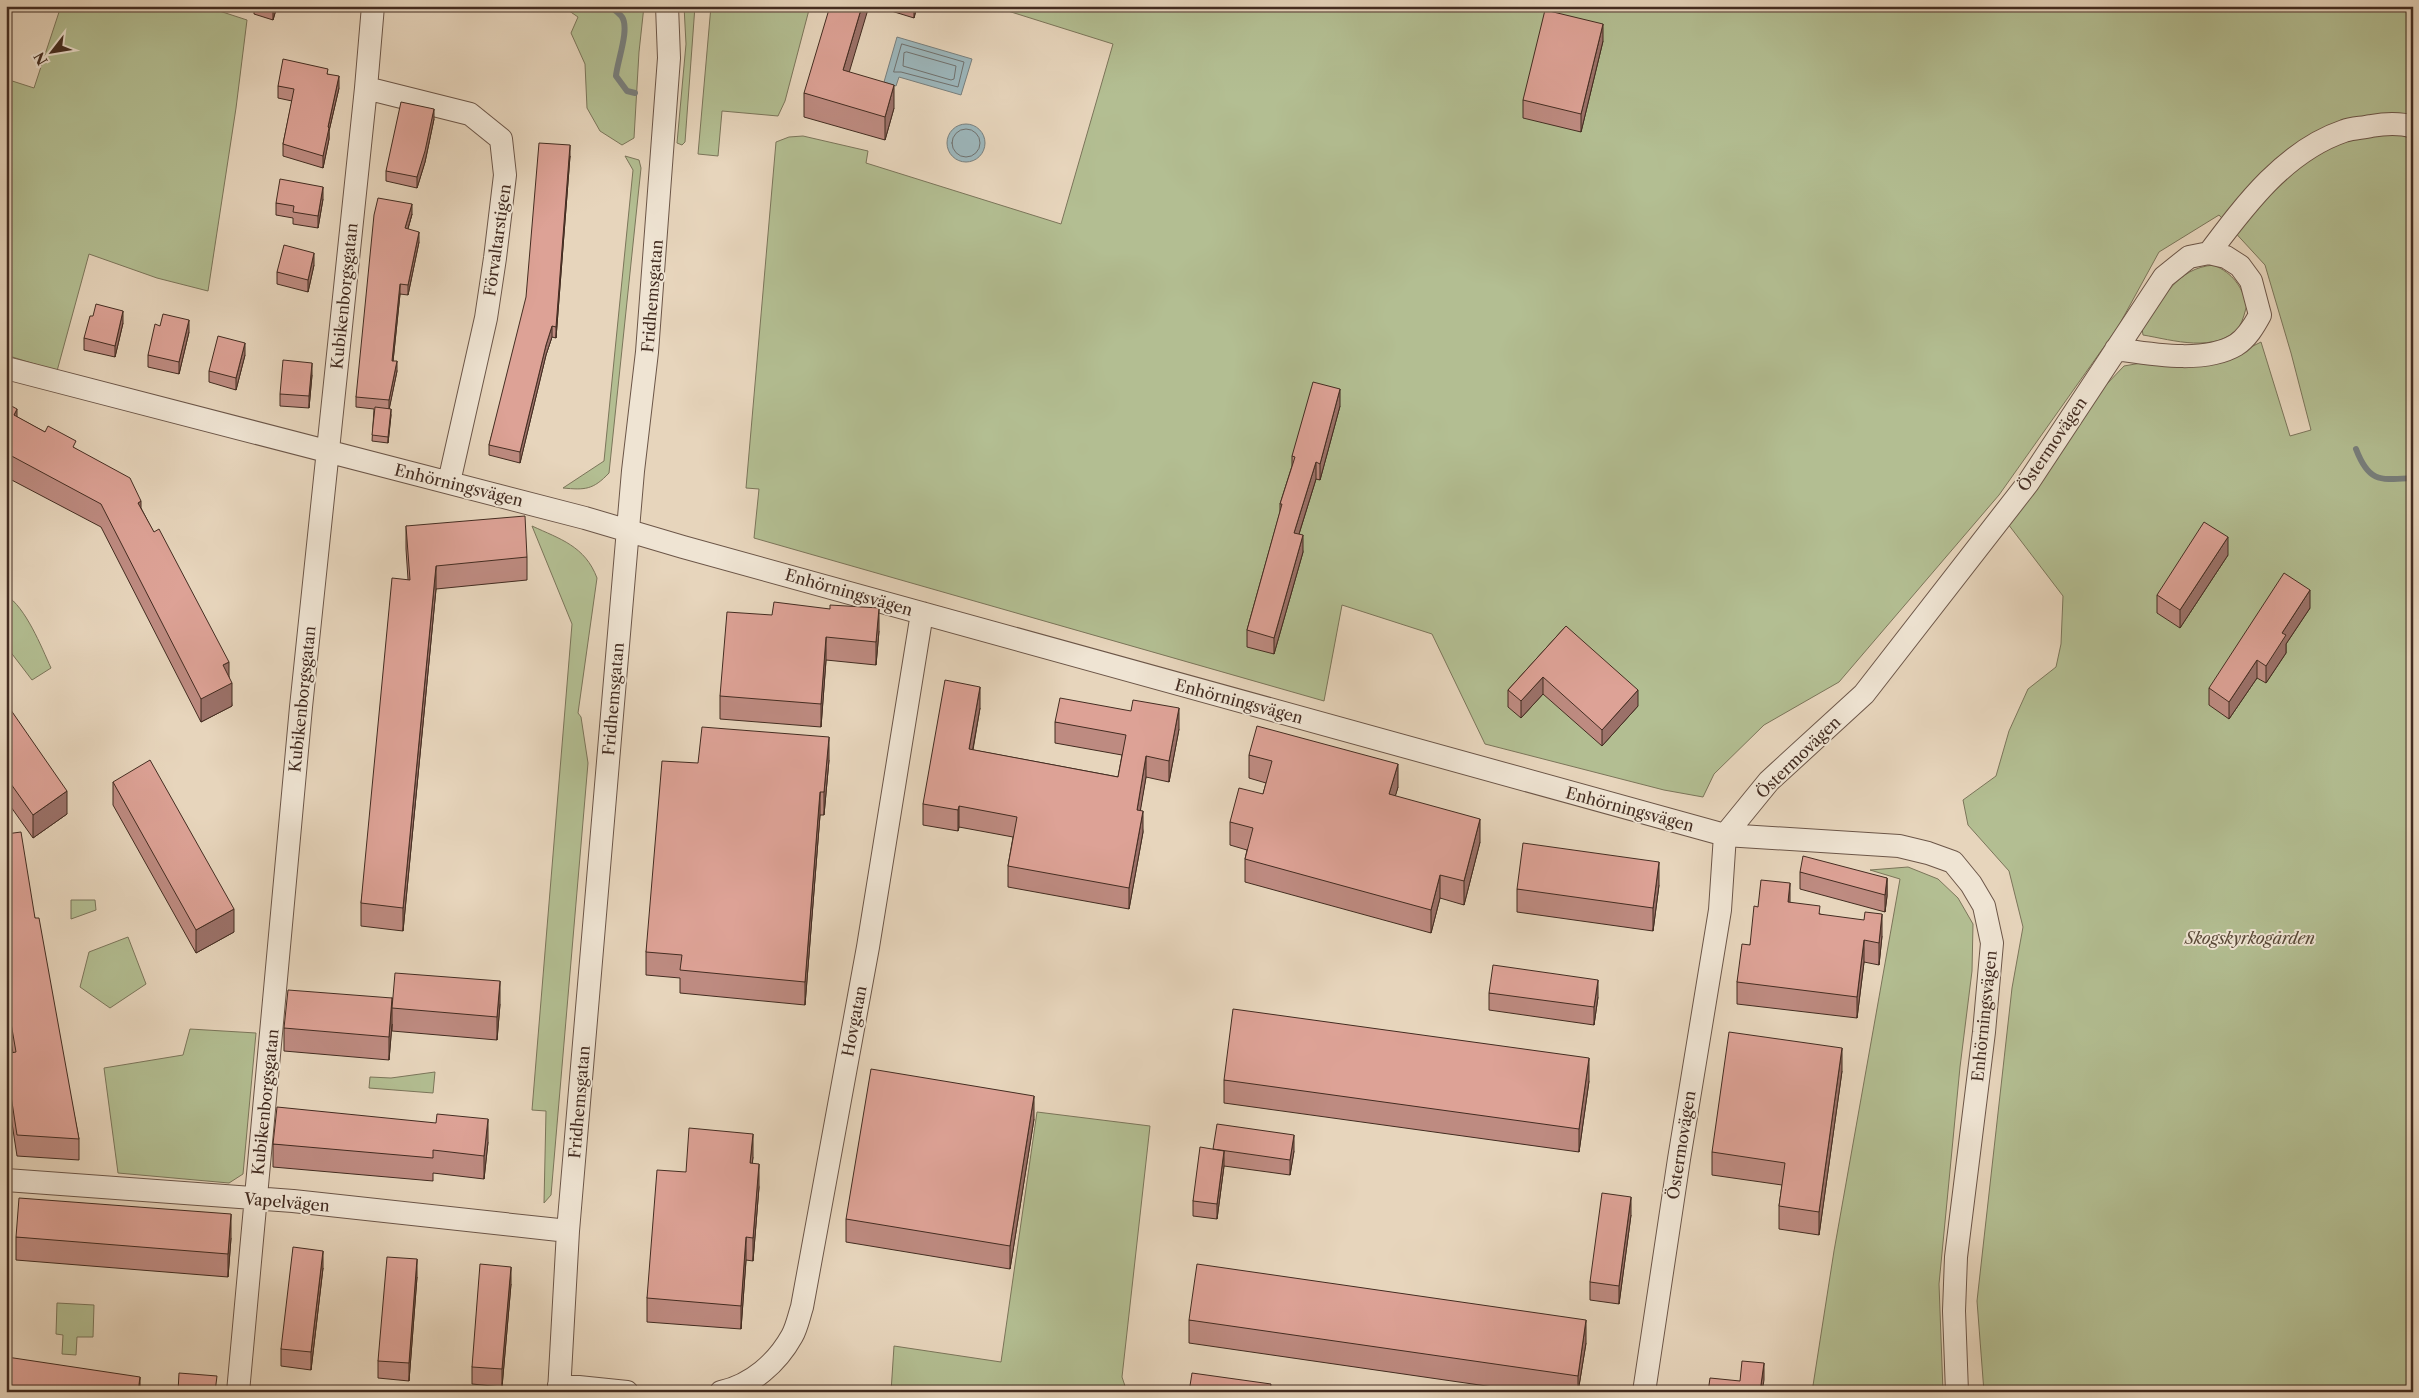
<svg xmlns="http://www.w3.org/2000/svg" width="2419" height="1398" viewBox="0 0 2419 1398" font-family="'Libre Caslon Text',serif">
  <rect width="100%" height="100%" fill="#e7d5bc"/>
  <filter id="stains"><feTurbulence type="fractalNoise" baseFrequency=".004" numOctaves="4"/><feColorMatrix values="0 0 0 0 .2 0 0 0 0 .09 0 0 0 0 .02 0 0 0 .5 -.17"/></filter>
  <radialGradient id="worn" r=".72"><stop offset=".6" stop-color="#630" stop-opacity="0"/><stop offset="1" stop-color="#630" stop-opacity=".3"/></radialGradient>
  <path fill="#b3be92" stroke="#7b755a" d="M61,6H204L247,20L236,108L208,291L157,278L89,254L57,371L6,355V79L34,88Z
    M562,6H644L639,52L634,138L622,145L600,131L587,108L585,64L571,33L578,17Z
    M684,6H695L685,142L682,145L677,143L686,44Z
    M711,6H810L785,101L778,116L722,111L718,156L698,154Z
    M992,6H2413V1392H1984L1977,1301L2012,988L2023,927L2009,871L1968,825L1963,800L1996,776L2009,731L2028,689L2056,667L2061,644L2063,596L2008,524L2104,387L2124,366L2141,363L2225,360L2261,342L2290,436L2311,430L2291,353L2265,265L2219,215L2159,252L2118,327L1999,495L1839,682L1764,725L1714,774L1703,797L1664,790L1485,744L1432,634L1342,605L1324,701L754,538L759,489L746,488L776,142L789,137L803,136L868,151L866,163L1061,224L1113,44Z
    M625,156L639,160L641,168L609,473C593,490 585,490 563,488L604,461L633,170Z
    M2214,265C2233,274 2241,285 2247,305C2245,311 2243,321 2239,327C2216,354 2173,340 2143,335L2142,328C2163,299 2176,268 2214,265Z
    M532,526C560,539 585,546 597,578L578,713L581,717L588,763L551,1195L544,1203L546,1111L532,1110L572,624Z
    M6,595C26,608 41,646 51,668L32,680L6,646Z
    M1908,867L1938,879L1958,898L1973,924L1972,971L1960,1067L1939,1284L1943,1392H1812L1834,1251L1900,879L1870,870Z
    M71,900H95L96,910L71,919Z
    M128,937L146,984L110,1008L80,987L89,952Z
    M190,1029L256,1033L243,1174L229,1183L118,1173L104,1068L183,1055Z
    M435,1072L433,1093L369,1088L370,1077L391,1078Z
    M1037,1112L1150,1126L1122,1377L1127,1392H891L894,1346L1001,1362Z
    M57,1303L94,1305L93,1337H77L76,1355L62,1354L63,1335L56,1334Z"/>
  <path fill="#9cb6bb" stroke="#787f7d" d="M897,37L972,59L961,95L899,77L896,86L884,82Z
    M947 143a19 19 0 1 1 38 0a19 19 0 1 1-38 0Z"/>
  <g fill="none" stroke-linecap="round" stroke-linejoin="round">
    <path stroke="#70716e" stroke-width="1" d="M902,44L964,62L958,87L901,72H894Z
      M907,52L956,66L954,79L951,80L903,66L904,53Z
      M952 143a14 14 0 1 1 28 0a14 14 0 1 1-28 0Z"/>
    <path stroke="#787f7d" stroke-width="6" d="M610,6C614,10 619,13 622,17C630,29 617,62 616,76L627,91L635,93
      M2356,449C2369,483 2380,480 2413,478"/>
    <defs>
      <path id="minor" d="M366,88L470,114L501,139L505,175L495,258L486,318L449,482
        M2209,253C2245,205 2285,151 2344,131C2352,128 2362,128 2371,126C2383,124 2401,123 2413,127
        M6,368L585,518L683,547L1725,835L1899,846L1928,853L1953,862L1971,884L1984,906L1992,943L1984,1032L1956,1257L1954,1311L1957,1392
        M6,1180L293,1201L568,1231
        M559,1385L627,1392
        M238,1392L301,707L366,88L373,6
        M559,1392L568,1231L612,715L633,471L647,352L669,58L667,6
        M721,1392C752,1385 777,1363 792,1336C797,1327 799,1316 802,1307L868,947L922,613
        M1644,1392L1679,1159L1720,910L1725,835L1769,781L1864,694L2028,483L2164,277L2189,257L2209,253L2226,257L2240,266L2251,281L2260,315C2254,326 2247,338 2236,345C2204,364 2151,354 2116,349"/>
    </defs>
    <use href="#minor" stroke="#6c5648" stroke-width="24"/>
    <use href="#minor" stroke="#efe4d3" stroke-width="22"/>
  </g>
  <path fill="#be8b81" stroke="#432c21" d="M254,6H277L273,20L254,14Z
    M875,6H917L914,18Z
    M1603,41L1581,132L1523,118V100Z
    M328,74L339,88L329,131V139L323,168L283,156V144L292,101L278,98V86Z
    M804,93L894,108L885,140L804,117Z
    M434,119L425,162L417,188L386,181V171Z
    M570,156L556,338L552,337L546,355L520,463L489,455V445Z
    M323,199L318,228L293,224V218L276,215V203Z
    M412,214L408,229L419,242L408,295L400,294L393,361L397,371L389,409L391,415L388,443L372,441L374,409L356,407V397Z
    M314,265L308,292L277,284V272Z
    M123,323L115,357L84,350V338Z
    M189,332L179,374L148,367V355Z
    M245,355L236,390L209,382V371Z
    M312,375L309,408L280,406V394Z
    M6,403L17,417L76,449L141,508L229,677L232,706L201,722L101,527L6,477Z
    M1340,406L1320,480L1316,479L1299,534L1303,552L1274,654L1247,647V630L1280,512V504L1292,466V456Z
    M406,526L527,557V580L436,589L403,931L361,926V903L408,579L406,549Z
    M2228,555L2180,628L2157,613V595Z
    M2310,608L2286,644V653L2266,683L2257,678L2229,719L2209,705V688Z
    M772,615L879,631L876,665L826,660L821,727L720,719V696Z
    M1566,626L1638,706L1602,746L1543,694L1521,718L1508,707V690Z
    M6,703L67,814L33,838L6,800Z
    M980,708L973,750L1118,777L1122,755L1055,743V722L1179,729L1169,782L1146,777L1140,810L1143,832L1129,909L1008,887V866L1013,837L959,827L958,831L923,825V804Z
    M1249,755L1398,787L1395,796L1480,842L1464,905L1440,898L1431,933L1245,882V859L1247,850L1230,845V822L1263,794L1266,783L1249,778Z
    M829,760L824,815H820L805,1005L680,993V978L646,975V952L698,763Z
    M113,782L234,932L196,953L113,805Z
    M6,834L35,918L79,1139V1160L17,1156L6,1084V1054L13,1053L6,1015Z
    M1800,872L1887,878V896L1885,912L1800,889Z
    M1659,885L1653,931L1517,912V889Z
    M1790,903L1820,914L1882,936L1879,965L1864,962L1857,1018L1737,1004V982L1750,945L1758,907Z
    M1489,993L1598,997L1594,1025L1489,1010Z
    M392,998L500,1004L497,1040L392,1031V1024L389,1060L284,1051V1028Z
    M1842,1071L1819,1235L1779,1229V1206L1782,1185L1712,1175V1152Z
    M1224,1080L1589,1081L1579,1152L1224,1103Z
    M1034,1119L1010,1269L846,1242V1219Z
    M488,1142L484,1179L433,1173V1181L273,1167V1144Z
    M1213,1149L1294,1151L1290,1175L1224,1166L1217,1219L1193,1216V1201Z
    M753,1157L752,1164L759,1187L753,1261L746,1260L741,1329L647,1322V1298L686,1172Z
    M1631,1215L1619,1304L1590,1300V1282Z
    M16,1237L231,1238L228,1277L16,1260Z
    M323,1268L311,1370L281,1366V1349Z
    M417,1277L409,1381L378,1378V1361Z
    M511,1284L502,1387L472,1384V1367Z
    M1189,1320L1586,1343L1578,1392H1528L1189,1343Z"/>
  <path fill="#9b7169" stroke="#432c21" d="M274,6H277L273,20V10Z
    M862,6H869L843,93V70Z
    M914,6H917L914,18Z
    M1603,24V41L1581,132V114Z
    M339,76V88L329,131V139L323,168V156L328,127Z
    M894,85V108L885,140V117Z
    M434,109V119L425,162L417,188V177Z
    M570,145V156L556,338V327Z
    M323,187V199L318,228V216Z
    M412,204V214L405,239V228Z
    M419,232V242L408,295V285Z
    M314,253V265L308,292V280Z
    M400,284V294L392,371V361Z
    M123,311V323L115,357V346Z
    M189,320V332L179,374V362Z
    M552,326V337L546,355L520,463V452L546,345Z
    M245,343V355L236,390V378Z
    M397,361V371L389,410V400Z
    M312,363V375L309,408V396Z
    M1340,389V406L1320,480V464Z
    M17,409V432L14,415Z
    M391,409V415L388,443V437Z
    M1316,462V479L1294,550V533Z
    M141,501V524L138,503Z
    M1303,535V552L1274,654V638Z
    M2228,537V555L2180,628V610Z
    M436,566V589L403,931V908Z
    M2310,590V608L2286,644V653L2266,683V666L2282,633Z
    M879,608V631L876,665V642Z
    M826,637V660L821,727V704Z
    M2257,660V678L2229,719V702Z
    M229,662V684L232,683V706L201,722V699L223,665Z
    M1543,677V694L1521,718V701Z
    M980,687V708L969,770V749Z
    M1638,690V706L1602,746V730Z
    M1179,708V729L1169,782V761Z
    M829,737V760L824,815V792Z
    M1146,756V777L1137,831V810Z
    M1398,764V787L1389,818V794Z
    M67,791V814L33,838V815Z
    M820,792V815L805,1005V982Z
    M959,806V827L958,831V810Z
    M1143,811V832L1129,909V888Z
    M1480,819V842L1464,905V881Z
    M1659,862V885L1653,931V908Z
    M1440,875V898L1431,933V910Z
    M1887,878V896L1885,912V895Z
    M1790,883V905L1788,902Z
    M234,909V932L196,953V930Z
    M1882,914V936L1879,965V943Z
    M1864,940V962L1857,1018V997Z
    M1598,980V997L1594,1025V1007Z
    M500,981V1004L497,1040V1017Z
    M392,998V1024L389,1060V1037Z
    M1842,1048V1071L1819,1235V1212Z
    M1589,1058V1081L1579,1152V1129Z
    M1034,1096V1119L1010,1269V1246Z
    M488,1119V1142L484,1179V1156Z
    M753,1134V1157L750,1186V1163Z
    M1294,1135V1151L1290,1175V1160Z
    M1224,1151V1166L1217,1219V1204Z
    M759,1164V1187L753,1261V1238Z
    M1631,1197V1215L1619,1304V1286Z
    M231,1214V1238L228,1277V1254Z
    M746,1237V1260L741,1329V1306Z
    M323,1251V1268L311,1370V1352Z
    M417,1259V1277L409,1381V1363Z
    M511,1267V1284L502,1387V1369Z
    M1586,1320V1343L1578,1392V1376Z
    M1764,1363V1380L1762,1392H1760Z
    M140,1377V1392H138Z"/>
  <path fill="#dda296" stroke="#432c21" d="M262,6H274L273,10Z
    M830,6H862L843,70L894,85L885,117L804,93Z
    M1545,10L1603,24L1581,114L1523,100Z
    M283,59L328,69L327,74L339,76L328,127L329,128L323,156L283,144L294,89L278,86Z
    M401,102L434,109L425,151L417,177L386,171Z
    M539,143L570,145L556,327L552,326L546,345L520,452L489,445L526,297Z
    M280,179L323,187L318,216L293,212L294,206L276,203Z
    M378,198L412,204L405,228L419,232L408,285L400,284L392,361H397L389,400L356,397L374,215Z
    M284,245L314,253L308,280L277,272Z
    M96,304L123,311L115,346L84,338L90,316H93Z
    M163,314L189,320L179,362L148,355L155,324L160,326Z
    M218,336L245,343L236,378L209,371Z
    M283,360L312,363L309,396L280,394Z
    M1313,382L1340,389L1320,464L1316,462L1294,533L1303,535L1274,638L1247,630L1282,504H1280L1295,457L1292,456Z
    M6,403L17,409L14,415L45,432L48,426L76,441L73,447L130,478L141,501L138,503L154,532L159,529L229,662L223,665L232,683L201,699L101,504L6,453Z
    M375,407L391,409L388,437L372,435Z
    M525,516L527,557L436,566L403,908L361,903L392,578L410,580L406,526Z
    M2204,522L2228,537L2180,610L2157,595Z
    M2284,573L2310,590L2282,633L2286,635L2266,666L2257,660L2229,702L2209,688Z
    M774,602L830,609V605L879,608L876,642L826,637L821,704L720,696L727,612L772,615Z
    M1566,626L1638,690L1602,730L1543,677L1521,701L1508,690Z
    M945,680L980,687L969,749L1118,777L1126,735L1055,722L1060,698L1131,711L1133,700L1179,708L1169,761L1146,756L1137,810L1143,811L1129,888L1008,866L1017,817L959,806L958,810L923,804Z
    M6,703L67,791L33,815L6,777Z
    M1257,726L1398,764L1389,794L1480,819L1464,881L1440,875L1431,910L1245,859L1253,828L1230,822L1239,788L1263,794L1272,761L1249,755Z
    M702,727L829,737L824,792H820L805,982L680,970L682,955L646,952L662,761L698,763Z
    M150,760L234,909L196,930L113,782Z
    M21,832L35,918H39L79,1139L17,1135L6,1063V1054L16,1052L6,994V834Z
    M1523,843L1659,862L1653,908L1517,889Z
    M1803,856L1887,878L1885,895L1800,872Z
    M1761,880L1790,883L1788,902L1820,906L1819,914L1864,920L1865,912L1882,914L1879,943L1864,940L1857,997L1737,982L1742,944L1750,945L1754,906L1758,907Z
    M1493,965L1598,980L1594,1007L1489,993Z
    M395,973L500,981L497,1017L392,1008Z
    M288,990L392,998L389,1037L284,1028Z
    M1233,1009L1589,1058L1579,1129L1224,1080Z
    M1729,1032L1842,1048L1819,1212L1779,1206L1785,1163L1712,1152Z
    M871,1069L1034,1096L1010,1246L846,1219Z
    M277,1107L436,1123L437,1114L488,1119L484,1156L433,1150V1158L273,1144Z
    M1217,1124L1294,1135L1290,1160L1213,1149Z
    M689,1128L753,1134L750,1163L759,1164L753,1238L746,1237L741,1306L647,1298L657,1170L686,1172Z
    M1200,1147L1224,1151L1217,1204L1193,1201Z
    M1602,1193L1631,1197L1619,1286L1590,1282Z
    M19,1198L231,1214L228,1254L16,1237Z
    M293,1247L323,1251L311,1352L281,1349Z
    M387,1257L417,1259L409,1363L378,1361Z
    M480,1264L511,1267L502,1369L472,1367Z
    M1197,1264L1586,1320L1578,1376L1189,1320Z
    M7,1357L140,1377L138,1392H6Z
    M1742,1361L1764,1363L1760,1392H1708L1710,1378L1740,1381Z
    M179,1373L217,1376L215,1392H178Z
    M1192,1373L1271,1384L1270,1392H1189Z
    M1677,1389L1699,1392H1677Z"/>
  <g text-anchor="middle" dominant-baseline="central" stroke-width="4" stroke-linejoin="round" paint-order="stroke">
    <g font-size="16" fill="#432c21" stroke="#efe4d3">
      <text transform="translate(497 240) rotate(-82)">Förvaltarstigen</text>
      <text transform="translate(344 296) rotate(-84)">Kubikenborgsgatan</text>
      <text transform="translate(652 296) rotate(-85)">Fridhemsgatan</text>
      <text transform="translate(2052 444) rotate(-56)">Östermovägen</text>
      <text transform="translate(459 485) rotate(14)">Enhörningsvägen</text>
      <text transform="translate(849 592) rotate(16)">Enhörningsvägen</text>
      <text transform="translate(302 699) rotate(-84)">Kubikenborgsgatan</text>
      <text transform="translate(613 699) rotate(-85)">Fridhemsgatan</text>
      <text transform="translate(1239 701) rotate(15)">Enhörningsvägen</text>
      <text transform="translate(1798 757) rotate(-44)">Östermovägen</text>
      <text transform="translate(1630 809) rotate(15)">Enhörningsvägen</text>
      <text transform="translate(1984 1016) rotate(-84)">Enhörningsvägen</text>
      <text transform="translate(854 1021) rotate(-79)">Hovgatan</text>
      <text transform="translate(265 1102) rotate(-84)">Kubikenborgsgatan</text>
      <text transform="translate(579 1102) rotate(-85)">Fridhemsgatan</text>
      <text transform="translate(1681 1145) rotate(-81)">Östermovägen</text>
      <text transform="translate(287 1202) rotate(5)">Vapelvägen</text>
    </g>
    <g font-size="16" font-style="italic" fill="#594938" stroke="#efe4d3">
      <text x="2250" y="938">Skogskyrkogården</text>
    </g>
  </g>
  <rect width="2419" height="1398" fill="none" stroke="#e7d5bc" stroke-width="25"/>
  <rect x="8" y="8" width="2404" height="1383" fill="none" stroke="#432c21" stroke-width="2.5"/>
  <rect x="12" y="12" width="2394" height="1373" fill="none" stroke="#432c21"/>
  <g transform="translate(52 52) rotate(239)" stroke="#efe4d3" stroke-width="4" paint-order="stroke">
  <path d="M0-4L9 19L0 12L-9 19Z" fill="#432c21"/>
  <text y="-8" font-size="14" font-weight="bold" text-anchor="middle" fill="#432c21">N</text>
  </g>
  <rect width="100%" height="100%" filter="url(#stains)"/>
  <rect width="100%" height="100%" fill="url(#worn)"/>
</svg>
